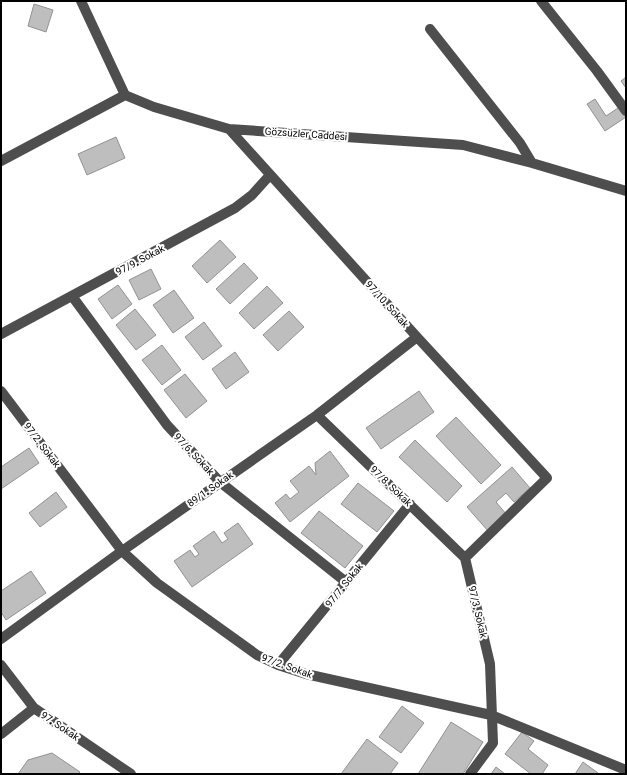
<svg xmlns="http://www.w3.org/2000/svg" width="627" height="775" viewBox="0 0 627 775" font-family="Roboto,sans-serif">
  <rect width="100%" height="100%" fill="#fff"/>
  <path fill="#bebebe" stroke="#929292" d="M34,4L53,10L46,32L28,26Z
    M626,77V88L621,81Z
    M595,99L606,116L621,106L626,113V117L605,131L587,104Z
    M116,137L125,158L87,175L78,154Z
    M220,240L236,257L207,283L192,266Z
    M244,263L258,278L230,304L216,289Z
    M151,269L161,289L139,300L129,280Z
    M118,285L132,304L112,319L98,299Z
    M267,286L283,303L254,329L239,313Z
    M174,290L194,318L173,333L153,305Z
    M135,309L156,335L136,350L116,325Z
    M289,311L304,327L278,351L263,335Z
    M204,322L222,346L203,360L185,337Z
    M162,345L181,370L162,385L142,360Z
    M235,352L249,372L226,389L212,369Z
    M185,374L207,401L186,418L164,390Z
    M419,391L434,412L381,449L366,428Z
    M456,417L501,465L481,484L436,436Z
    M415,440L462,486L447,502L399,457Z
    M29,448L39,463L1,489V467Z
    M330,451L349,476L290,522L275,503L286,494L290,499L299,492L290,481L309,466L316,475L315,463Z
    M512,467L530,488L514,502L506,493L496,502L507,515L488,531L467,507Z
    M358,483L394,511L377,532L341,504Z
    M56,492L67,507L40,527L29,513Z
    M319,511L363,546L345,568L301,533Z
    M238,523L253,544L192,587L174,561L190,550L195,557L199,554L193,546L214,531L222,543L228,539L224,533Z
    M31,571L46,593L6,620L1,612V591Z
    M402,706L424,723L401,753L379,737Z
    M451,722L483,742L463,774H418Z
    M522,732L534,741L528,749L548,765L542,774H531L505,754Z
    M367,739L398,763L390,774H341Z
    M52,753L80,772L78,774H18L28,760Z
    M583,762L598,773L597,774H575Z
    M496,767L505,774H491Z"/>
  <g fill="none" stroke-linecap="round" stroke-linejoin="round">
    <path stroke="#4e4e4e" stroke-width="10" d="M81,1L125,95
      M541,1L597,71L626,111
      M430,29L520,143L532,163
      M125,95L154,107L229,129L463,145L532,163L626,191
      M229,129L417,337L547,478L465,558L490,664L493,743L470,774
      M1,161L125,95
      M72,296L167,425L220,482L346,582
      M1,334L235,208L252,195L270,175
      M1,391L122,551L157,583L257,655L278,665L306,674L491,715L626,770
      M317,415L465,558
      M1,639L122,551L317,415L417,337
      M1,665L34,708L131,774
      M278,665L410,504
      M1,734L34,708"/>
  </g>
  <g text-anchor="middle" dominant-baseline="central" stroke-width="4" stroke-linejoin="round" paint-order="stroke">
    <g font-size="10" fill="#000" stroke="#fff">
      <text transform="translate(306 134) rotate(4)">Gözsüzler Caddesi</text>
      <text transform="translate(140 260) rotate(-28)">97/9. Sokak</text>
      <text transform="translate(387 304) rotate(48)">97/10. Sokak</text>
      <text transform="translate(42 445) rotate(53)">97/2. Sokak</text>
      <text transform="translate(194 454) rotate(47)">97/6. Sokak</text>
      <text transform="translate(391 486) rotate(44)">97/8. Sokak</text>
      <text transform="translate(210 489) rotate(-35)">89/1. Sokak</text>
      <text transform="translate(344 585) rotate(-51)">97/7. Sokak</text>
      <text transform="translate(478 612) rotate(77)">97/3. Sokak</text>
      <text transform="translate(287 666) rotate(20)">97/2. Sokak</text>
      <text transform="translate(60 726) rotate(34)">97. Sokak</text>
    </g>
  </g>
  <rect width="627" height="775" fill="none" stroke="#000000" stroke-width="4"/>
</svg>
